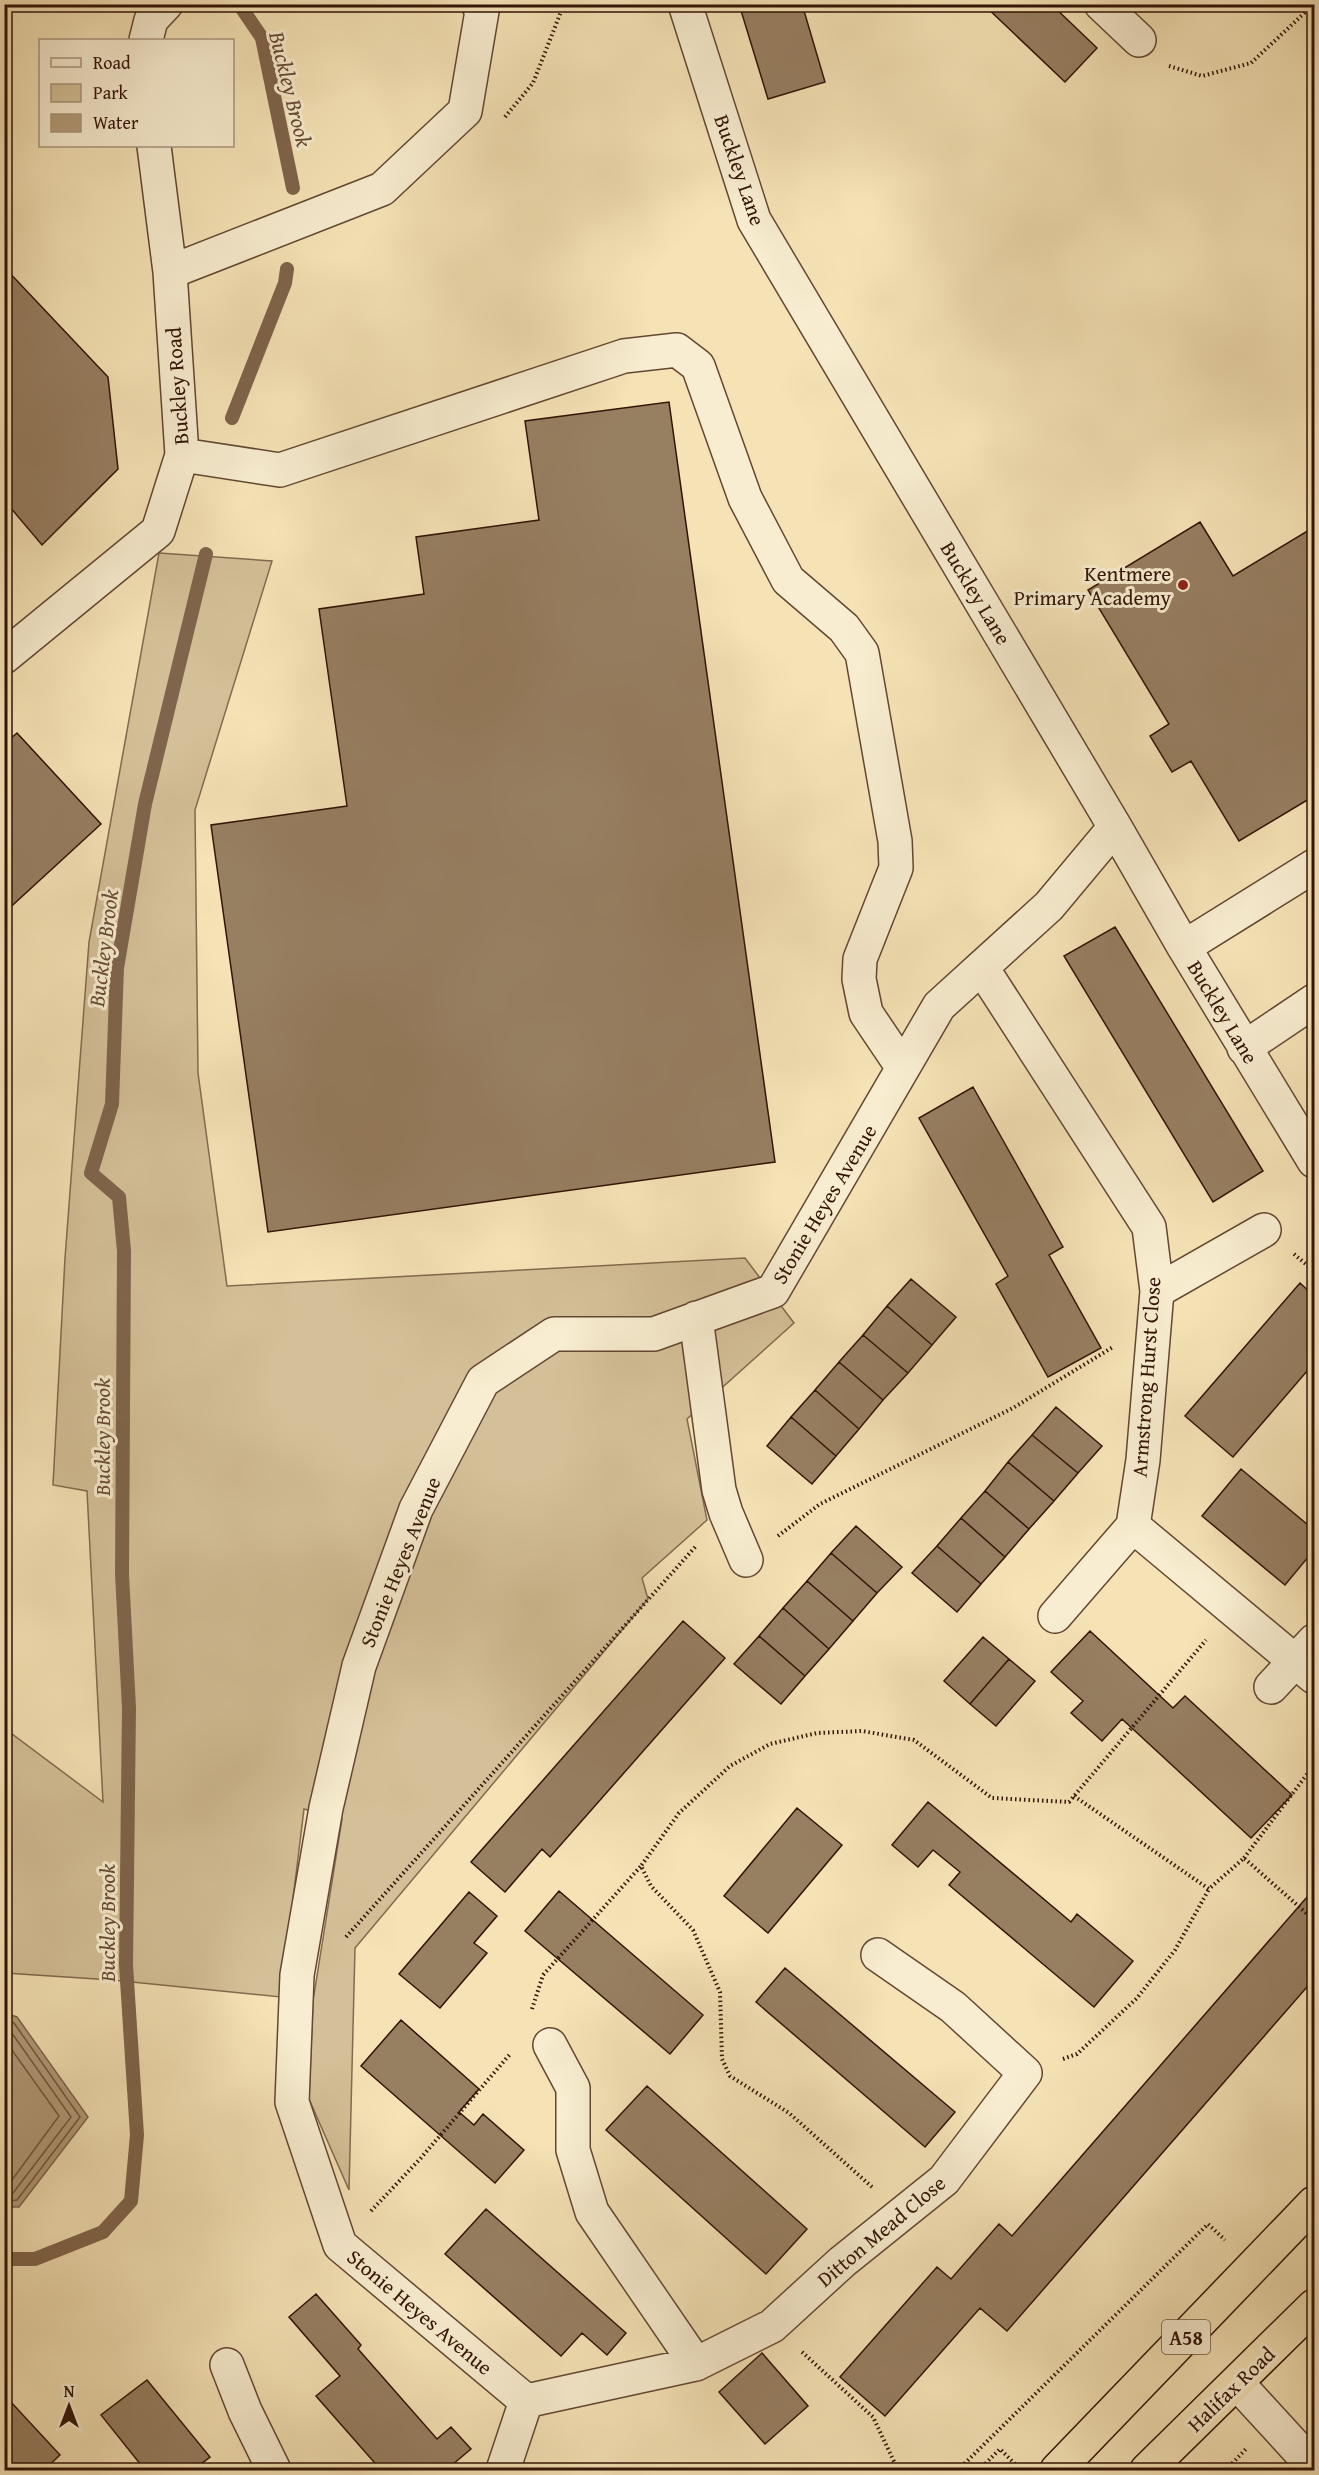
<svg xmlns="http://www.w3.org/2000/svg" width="1319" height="2475" viewBox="0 0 1319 2475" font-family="'Gentium Book Plus',serif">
  <rect width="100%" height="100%" fill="#f5e3b6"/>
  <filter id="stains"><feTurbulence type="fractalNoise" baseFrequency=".00333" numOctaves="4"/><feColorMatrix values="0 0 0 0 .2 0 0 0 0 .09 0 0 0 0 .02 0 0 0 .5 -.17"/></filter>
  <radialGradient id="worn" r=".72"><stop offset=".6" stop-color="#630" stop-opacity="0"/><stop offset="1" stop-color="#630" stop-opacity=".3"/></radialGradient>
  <path fill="#d4c098" stroke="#836a4f" stroke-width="1.5" d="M159,553L272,561L195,810L198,1073L227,1286L745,1258L794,1323L687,1419L707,1520L642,1578L648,1599L355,1948L349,2190L309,2099L313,2001L342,1819L304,1809L281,1997L112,1980L5,1973L4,1728L103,1802L87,1491L53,1485L65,1258L89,942Z"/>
  <path fill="#b39c7a" stroke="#7f654c" stroke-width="1.5" d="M5,2013L17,2017L88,2117L19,2207H5Z"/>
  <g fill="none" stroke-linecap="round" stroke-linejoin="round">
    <path stroke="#725840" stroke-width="1.5" d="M4,2019L14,2023L80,2117L17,2200L4,2202
      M4,2027L9,2029L71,2117L13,2193L4,2194
      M4,2039L59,2116L9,2184L4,2185"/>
    <path stroke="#7f654c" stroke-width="14" d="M239,4L262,38L293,188
      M232,418L285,283L287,269
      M4,2259H35L103,2232L131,2201L137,2135L126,1965L129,1708L122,1574L124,1251L119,1197L91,1173L112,1104L117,968L145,804L206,554"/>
  </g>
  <path fill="#977f62" stroke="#321306" stroke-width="1.5" d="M739,4H802L825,82L768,99Z
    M983,4H1051L1097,48L1065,82Z
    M4,267L108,377L118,469L42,545L4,500Z
    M669,402L775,1162L268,1232L211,825L347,806L319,609L424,594L416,537L539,520L525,421Z
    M1200,522L1233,576L1314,527V796L1239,841L1191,761L1172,772L1150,736L1169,724L1088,590Z
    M17,733L101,824L4,913V744Z
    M1115,927L1263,1171L1213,1202L1064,956Z
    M973,1087L1063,1247L1049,1255L1101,1348L1048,1377L996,1284L1008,1276L919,1118Z
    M911,1279L956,1317L932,1345L887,1306Z
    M1300,1283L1314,1296V1363L1233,1457L1185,1416Z
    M887,1306L932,1345L908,1373L863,1335Z
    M863,1335L908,1373L883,1400L839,1362Z
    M839,1362L883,1400L859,1429L815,1390Z
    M815,1390L859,1429L836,1456L791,1417Z
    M1056,1407L1102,1446L1078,1473L1032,1435Z
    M791,1417L836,1456L812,1484L767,1446Z
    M1032,1435L1078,1473L1054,1501L1008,1462Z
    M1008,1462L1054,1501L1029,1529L985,1491Z
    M1241,1469L1314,1530V1550L1285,1585L1202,1516Z
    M985,1491L1029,1529L1005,1557L961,1518Z
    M961,1518L1005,1557L981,1584L937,1546Z
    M856,1526L902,1567L877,1593L831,1553Z
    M937,1546L981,1584L957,1612L912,1573Z
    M831,1553L877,1593L853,1621L807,1581Z
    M807,1581L853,1621L829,1649L783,1608Z
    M783,1608L829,1649L805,1676L759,1636Z
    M683,1621L725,1658L550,1857L542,1849L505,1892L471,1862Z
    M1090,1631L1173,1708L1185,1696L1292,1795L1251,1838L1122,1719L1102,1741L1071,1713L1083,1701L1051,1672Z
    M759,1636L805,1676L781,1704L734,1664Z
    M983,1637L1009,1659L970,1704L944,1681Z
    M1009,1659L1035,1681L996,1726L970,1704Z
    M928,1802L1071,1922L1077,1914L1133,1961L1094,2007L949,1885L960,1872L933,1850L918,1867L892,1845Z
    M797,1808L842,1845L768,1933L724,1896Z
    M1314,1889V1979L1007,2331L980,2308L885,2416L840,2377L937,2267L951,2279L999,2224L1012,2236Z
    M559,1891L703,2015L670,2054L525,1931Z
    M469,1892L497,1916L474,1943L487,1953L440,2008L399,1974Z
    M785,1968L955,2112L925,2147L756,2002Z
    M401,2020L479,2089L459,2112L474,2125L483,2114L524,2150L495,2183L361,2066Z
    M647,2086L807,2229L766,2274L606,2130Z
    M486,2209L626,2333L607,2355L582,2333L561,2356L445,2254Z
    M316,2294L361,2345L358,2349L437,2439L451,2427L471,2449L446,2470H381L316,2396L340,2376L289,2317Z
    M762,2353L808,2406L765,2444L719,2392Z
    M147,2380L210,2457L193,2470H145L101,2415Z
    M9,2400L60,2455L44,2470H4V2404Z"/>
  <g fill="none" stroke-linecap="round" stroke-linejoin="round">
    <defs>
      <path id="minor" d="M685,4L754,220L1115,827L1184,947L1314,1161
        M1101,4L1139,40
        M146,40L151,20L166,4
        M170,272L382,189L465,111L482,11L478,4
        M182,455L280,470L624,356L677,350L698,366L745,498L788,580L844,628L862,653L895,841L896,868L860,959L859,979L866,1013L903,1068
        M4,657L158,531L182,455L170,272L154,146
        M1184,947L1314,866
        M982,968L1149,1227L1157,1291L1143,1460L1133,1526L1314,1677
        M1244,1048L1314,1001
        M1157,1291L1264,1230
        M696,1318L719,1490L726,1513L746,1560
        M1055,1616L1133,1526
        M1271,1687L1314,1641
        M550,2045L573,2088V2150L592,2212L696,2364
        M227,2365L245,2411L274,2470
        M1237,2383L1314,2467
        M526,2401L340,2245L292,2102L297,1975L326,1808L359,1666L416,1509L483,1381L554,1334H654L773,1291L939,1006L1049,906L1115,827
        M526,2401L696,2364L772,2326L842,2262L944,2180L1025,2073L953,2007L878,1955
        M503,2470L526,2401"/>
      <path id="highway" d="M1057,2470L1314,2203
        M1147,2470L1314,2306"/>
    </defs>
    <use href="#minor" stroke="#634732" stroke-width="36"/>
    <use href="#highway" stroke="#321306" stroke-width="36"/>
    <path stroke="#321306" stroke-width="4" stroke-dasharray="1.5 3" stroke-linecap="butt" d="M1169,66L1202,76L1251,63L1314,4
      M505,117L533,83L564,4
      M1294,1254L1314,1271
      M1314,1468L1313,1475L1314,1492
      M778,1536L820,1504L1013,1408L1113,1347
      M1074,1796L1209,1889L1244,1858L1314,1920
      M1244,1858L1314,1765
      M346,1937L697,1545
      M532,2009L543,1975L641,1866
      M1063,2059L1077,2054L1137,1998L1175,1950L1209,1889
      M872,2187L789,2113L730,2076L722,2059L720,1992L693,1930L651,1886L641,1866L679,1813L730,1766L770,1744L817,1733L862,1731L914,1740L992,1798L1069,1802L1206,1640
      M371,2211L420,2159L511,2053
      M802,2352L873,2417L898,2470
      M958,2470L1208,2224L1225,2240
      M979,2470L1000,2449L1017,2466
      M1226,2470L1246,2449"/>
    <use href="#minor" stroke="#f8edd0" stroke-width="33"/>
    <use href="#highway" stroke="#f5e3b6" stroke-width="33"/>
  </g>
  <circle fill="#8f2418" stroke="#f8edd0" stroke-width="2" cx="1183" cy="585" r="6"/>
  <g text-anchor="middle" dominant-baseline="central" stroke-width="6" stroke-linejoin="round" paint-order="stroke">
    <rect fill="#f8edd0" stroke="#6d5443" stroke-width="1.5" x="1162" y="2320" width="48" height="34" rx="4.5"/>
    <g font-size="20" font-weight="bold" fill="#321306">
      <text x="1186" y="2337">A58</text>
    </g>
    <g font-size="21" fill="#321306" stroke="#f8edd0">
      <text transform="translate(740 170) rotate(71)">Buckley Lane</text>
      <text transform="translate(177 386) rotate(-94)">Buckley Road</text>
      <text transform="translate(976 593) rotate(59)">Buckley Lane</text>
      <text transform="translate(1223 1012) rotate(59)">Buckley Lane</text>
      <text transform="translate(824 1204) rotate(-59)">Stonie Heyes Avenue</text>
      <text transform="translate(1146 1377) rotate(-86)">Armstrong Hurst Close</text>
      <text transform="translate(400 1562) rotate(-68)">Stonie Heyes Avenue</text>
      <text transform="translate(881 2231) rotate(-40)">Ditton Mead Close</text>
      <text transform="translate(420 2312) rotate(40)">Stonie Heyes Avenue</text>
      <text transform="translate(1231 2389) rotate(-44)">Halifax Road</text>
    </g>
    <g font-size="21" fill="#321306" stroke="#f8edd0" text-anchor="end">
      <text x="1171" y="573">Kentmere<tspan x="1171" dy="24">Primary Academy</tspan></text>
    </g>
    <g font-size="22" font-style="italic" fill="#664a34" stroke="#f8edd0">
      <text transform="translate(291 89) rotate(76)">Buckley Brook</text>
      <text transform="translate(103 948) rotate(-83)">Buckley Brook</text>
      <text transform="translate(102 1437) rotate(-90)">Buckley Brook</text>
      <text transform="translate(107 1923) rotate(-90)">Buckley Brook</text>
    </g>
  </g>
  <rect width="1319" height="2475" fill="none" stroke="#f5e3b6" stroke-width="24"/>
  <rect x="6" y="6" width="1307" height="2463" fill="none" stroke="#321306" stroke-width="3"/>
  <rect x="12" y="12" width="1295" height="2451" fill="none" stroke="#321306" stroke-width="1.5"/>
  <rect x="39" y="39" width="195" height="108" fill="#f8edd0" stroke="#a9967f" stroke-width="1.5"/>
  <rect x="51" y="58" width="30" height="9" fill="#f8edd0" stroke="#a9967f" stroke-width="1.5"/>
  <text x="93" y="69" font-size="18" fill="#321306">Road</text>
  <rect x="51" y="84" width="30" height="18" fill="#d4c098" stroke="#a9967f" stroke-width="1.5"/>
  <text x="93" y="99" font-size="18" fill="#321306">Park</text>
  <rect x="51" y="114" width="30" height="18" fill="#b39c7a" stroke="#a9967f" stroke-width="1.5"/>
  <text x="93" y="129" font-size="18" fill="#321306">Water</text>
  <g transform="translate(69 2406)" stroke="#f8edd0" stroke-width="4.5" paint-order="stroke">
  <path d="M0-4.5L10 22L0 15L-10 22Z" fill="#321306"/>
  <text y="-9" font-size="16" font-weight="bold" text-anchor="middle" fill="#321306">N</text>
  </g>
  <rect width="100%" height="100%" filter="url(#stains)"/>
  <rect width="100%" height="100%" fill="url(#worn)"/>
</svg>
